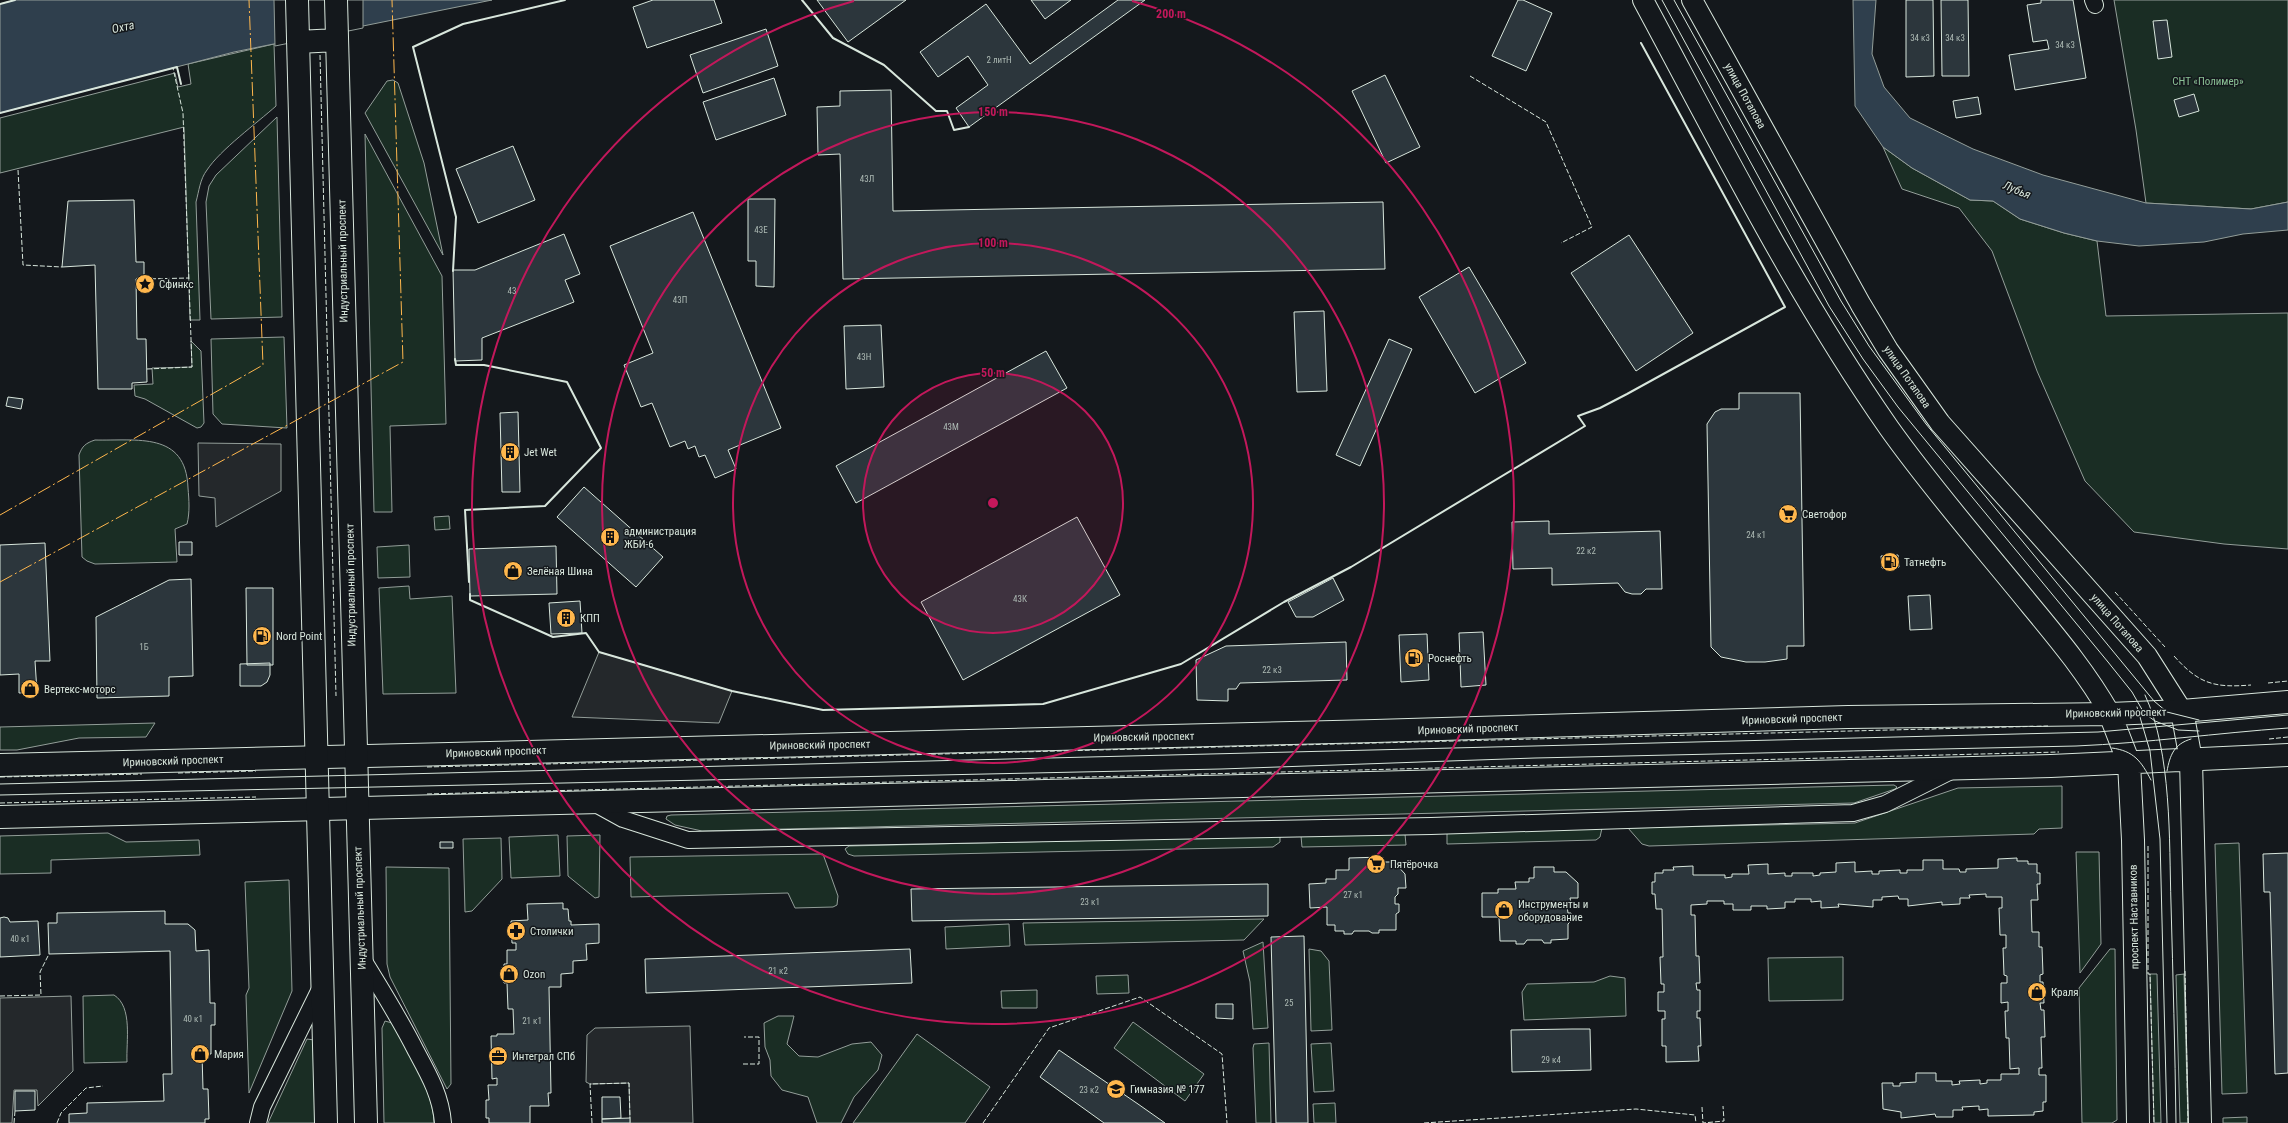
<svg xmlns="http://www.w3.org/2000/svg" width="2288" height="1123" viewBox="0 0 2288 1123" font-family="'Roboto Condensed',sans-serif">
  <rect width="100%" height="100%" fill="#14181c"/>
  <path fill="#1a2d24" stroke="#939e99" d="M2114,0H2288V202L2251,209L2146,203L2136,130Z
    M274,44L276,106C257,123 220,150 207,170C200,179 199,191 196,202L200,320H190L184,127L0,173V118L175,73L178,87L191,84L188,64Z
    M393,80L398,83L424,163L443,255L365,113L387,81Z
    M277,117L282,317L211,319L206,202L209,186L216,175Z
    M365,134L442,276L446,424L390,426L392,512H374Z
    M1883,147L1912,168L1970,200L1993,201L2020,219L2064,233L2097,241L2106,316L2288,313V549L2224,544L2134,532L2085,481L2037,371L1992,251L1959,208L1902,189Z
    M284,337L287,428L222,424L213,414L211,339Z
    M191,341L201,351L204,423L201,427L197,428L145,399L135,396L134,385L153,384L152,368L192,367Z
    M95,440C137,441 186,431 188,488C189,500 190,512 187,524L175,529L177,562L95,564L87,561L82,557L79,455C82,446 86,443 95,440Z
    M449,516L450,529L435,530L434,517Z
    M409,545L410,577L378,578L377,547Z
    M409,586L410,599L452,596L456,693L383,694L379,588Z
    M155,723L146,737L79,738L17,750H0V727Z
    M1894,785L1897,787L1895,789L1854,803L702,831L675,825L666,819L667,816L671,815Z
    M2062,786V828L2039,829L2034,834L1649,846L1642,844L1628,828L1855,823L1958,788Z
    M1602,828L1600,837L1596,840L1447,844V832Z
    M108,833L126,842L199,840L200,855L51,860V873L0,874V836Z
    M1405,834L1406,845L1302,847L1301,836Z
    M558,835L560,876L511,878L509,837Z
    M600,835L599,897L595,898L568,876L567,836Z
    M1280,836V842L1273,847L854,856L848,854L845,849L849,846Z
    M501,838L502,879L472,911L465,912L463,839Z
    M2239,843L2247,1093L2222,1094L2215,844Z
    M2076,852H2099L2101,944L2080,973Z
    M823,854L838,896L837,905L833,907L795,908L788,893L631,897L630,857Z
    M386,867L449,868L451,1084L447,1089L390,977L387,964Z
    M289,880L292,991L249,1093L246,995L249,988L245,882Z
    M1264,919L1244,940L1025,945L1023,923Z
    M1009,924L1010,946L946,949L945,927Z
    M1263,942L1268,1028L1253,1029L1250,982L1243,951Z
    M1309,949L1321,951L1329,961L1332,1030L1311,1031Z
    M2110,949H2115L2117,1120L2112,1123H2082L2079,988Z
    M1843,957V1000L1769,1001L1768,958Z
    M2150,974H2157L2161,1123H2154Z
    M2184,974L2188,1123H2180L2176,975Z
    M1128,975L1129,993L1097,994L1096,976Z
    M1610,976L1625,978L1626,1016L1524,1020L1522,992L1527,984L1594,982Z
    M1037,990V1008H1002L1001,991Z
    M114,995C133,1007 126,1041 127,1062L84,1063L83,996Z
    M778,1016H794L787,1044L799,1056L818,1057L852,1044L871,1042L882,1055L878,1070L854,1097L841,1123H817L808,1097L782,1090L771,1076L770,1060L765,1047L764,1023Z
    M385,1021L392,1023C408,1054 433,1088 434,1123H384L382,1028Z
    M1133,1022L1204,1074L1185,1101L1114,1048Z
    M917,1034L990,1087L965,1123H853Z
    M307,1039L314,1040L318,1123H268Z
    M1269,1043L1271,1123H1256L1253,1048L1254,1044Z
    M1331,1043L1334,1091L1314,1092L1311,1044Z
    M1335,1103L1336,1123H1314L1313,1104Z
    M2247,1117V1123H2223V1118Z"/>
  <path fill="#24282b" stroke="#939e99" d="M198,443L281,444V491L216,527L215,498L199,496Z
    M599,652L732,691L719,723L572,717Z
    M71,996L73,1071L38,1106L37,1090H14L12,1123H0V998Z
    M690,1026L693,1123H630L629,1083L590,1084L586,1082L587,1035L595,1028Z"/>
  <path fill="#2f3f4d" stroke="#939e99" d="M15,0H492L234,52L0,113V4Z
    M1853,0H1876L1872,54L1884,87L1910,118L1973,149L2043,175L2146,203L2251,209L2288,202V230L2243,234L2204,242L2139,246L2097,241L2064,233L2020,219L1993,201L1970,200L1912,168L1883,147L1855,106Z"/>
  <path fill="#14181c" stroke="#939e99" d="M274,0H363V28L275,46Z"/>
  <path fill="#2c363c" stroke="#d8e6dc" d="M653,0H714L722,23L647,48L633,7Z
    M817,0H906L848,42Z
    M1031,0H1071L1045,19Z
    M1118,0H1145L969,127L956,108L988,85L968,56L938,77L920,52L986,4L1030,64Z
    M1518,0H1523L1552,13L1526,71L1492,56Z
    M1906,0H1933L1934,76L1906,77Z
    M1941,0H1968L1969,76H1942Z
    M2041,0H2073L2086,78L2015,90L2009,55L2049,49L2047,40L2033,42L2027,5L2041,3Z
    M2167,20L2172,57L2158,59L2153,21Z
    M766,29L778,66L703,93L690,55Z
    M1385,75L1420,147L1386,163L1352,91Z
    M774,78L786,115L716,140L703,102Z
    M891,90L893,211L1383,202L1385,269L843,279L840,154L818,155L817,107L840,106V91Z
    M2194,94L2199,111L2179,117L2174,100Z
    M1978,97L1981,114L1956,118L1953,101Z
    M513,146L535,200L478,223L456,169Z
    M748,199H775L774,287L756,286V261H748Z
    M134,200L136,262H144V279H136L137,339H146L147,382L132,383V389H98L95,265L62,267L68,201Z
    M693,212L781,428L728,450L736,469L715,478L705,455L699,457L695,446L688,449L685,441L670,447L652,403L641,407L624,365L653,353L610,246Z
    M564,234L580,274L565,280L574,302L482,338V360L455,361L453,270H475Z
    M1629,235L1693,333L1636,371L1571,273Z
    M1469,267L1526,363L1475,393L1419,297Z
    M1324,311L1327,391L1297,392L1294,312Z
    M881,325L884,387L846,389L844,326Z
    M1389,339L1412,349L1360,466L1336,455Z
    M1046,351L1067,388L856,503L836,466Z
    M1739,393H1800L1804,646H1787V659L1765,662H1746L1721,657L1711,647L1707,424L1715,412L1721,409H1739Z
    M8,397L23,399L21,409L6,406Z
    M518,412L520,492H502L500,413Z
    M584,487L663,557L636,587L557,517Z
    M1077,517L1120,595L963,680L921,602Z
    M1549,521V534L1660,531L1662,589H1646L1641,594H1632L1625,592L1618,583L1552,585V568L1513,569L1512,522Z
    M179,542H192V555H179Z
    M45,543L50,661H35L37,692L19,693V674L0,675V545Z
    M556,546L557,594L470,596L469,549Z
    M1898,555L1899,567L1882,568L1881,556Z
    M1333,578L1344,600L1313,617H1296L1288,602Z
    M191,579L193,676L169,677V696L97,698L96,617L169,580Z
    M246,588H273V665H247Z
    M1930,595L1932,629L1910,630L1908,596Z
    M580,601L582,633L551,634L549,603Z
    M1483,632L1486,685L1461,687L1459,633Z
    M1427,634L1429,680L1401,682L1399,635Z
    M1346,642L1347,680L1240,683L1236,689H1228V701L1197,700L1196,660L1226,646Z
    M270,663V675L267,682L261,686H240V664Z
    M440,842H453V848H440Z
    M2288,853V1073L2275,1074L2270,892H2264L2263,854Z
    M1382,857L1383,862H1394L1405,874L1406,888H1398V894L1395,897V904H1399V912L1396,914V930H1379V933H1372L1369,931H1354L1352,934H1344V931H1335V925H1327V907L1310,908L1309,884L1326,883V879H1336V870H1349V858Z
    M2017,858V861H2028V864H2037V873H2040V884H2037L2038,900H2031L2032,932H2039V947H2042L2043,974L2040,975V982H2043L2044,1003H2040L2041,1010H2044L2045,1037H2041L2042,1068H2039V1075H2046V1102H2043V1111L2034,1112V1115L1988,1116V1109L1979,1110V1106L1962,1107L1963,1110H1953V1117H1936L1935,1114L1901,1118V1112L1883,1109L1882,1083H1893V1086H1900V1083L1916,1082V1073H1936V1081H1952V1085L1960,1084L1959,1081L1980,1080V1084L1987,1083V1080H2001V1074H2019V1068L2010,1069L2009,1038H2006L2005,1011H2008V1002L2001,1003V983H2007V976L2004,975L2003,948H2006V935H2000L1999,908H2002V897H1986V894L1969,895L1970,898H1960V904L1942,905V902L1908,906V899H1899L1898,896L1882,897V900H1873V907L1838,904L1839,907L1821,908V901L1811,902V899H1795V902H1785V908L1767,909V906H1751V910H1733V904H1724V901H1707V904L1691,905V915H1695L1696,956H1699L1700,983H1696L1697,990H1700V1011H1697V1018H1700L1701,1046H1698L1699,1061L1666,1062V1046H1662V1019H1665V1011H1658V992H1664V984H1661L1660,957H1663L1662,909H1656L1655,894H1652V882H1655V873H1663V870H1674L1673,867L1693,866V875H1725V878L1732,877V874H1749L1748,865L1768,864V874L1785,873V876H1792V873H1813V876L1820,875V873L1836,872V863L1855,862V872L1872,871V874H1879V871L1900,870V873H1907V870H1923V860H1943V869H1959L1960,872H1966V869L1998,868V859Z
    M1534,867H1554V872H1566L1578,883V898H1570L1571,903L1567,906L1568,913H1571V921L1568,924V939L1551,940V943H1544L1542,940H1527L1524,944H1516V941H1500L1499,917H1482V893H1498V889H1516L1515,882H1529V878H1534Z
    M1268,884V916L912,921L911,889Z
    M563,903V909H568L569,921H571V925L599,924V943L586,944L587,960L573,961V973L561,974V987H549L551,1093H548L549,1106H530V1123H489V1118H486V1100H489L488,1085H497V1078L492,1079L491,1036H497V1034H514L513,1009H508L507,983H504V964H507V950H516V943H512L511,921L528,920L527,904Z
    M165,911V924H188L195,930L196,951L209,950L210,1003H215V1025H211V1054H202L203,1089H208L209,1119H205V1123H69V1114L87,1113V1103L164,1101L163,1074H172L170,951L49,954L48,923H57V913Z
    M4,917L8,918L10,922L38,921L40,955L0,957V918Z
    M1304,936L1308,1123H1276L1271,937Z
    M910,949L912,983L646,993L645,959Z
    M1216,1004H1233V1019L1216,1018Z
    M1572,1029H1590L1591,1070L1512,1072L1511,1030Z
    M1059,1050L1138,1104L1165,1123H1104L1040,1077Z
    M15,1091H35V1110L15,1111Z
    M602,1097H620L621,1118L602,1119Z
    M630,1118V1123H602V1119Z"/>
  <g fill="none" stroke-linecap="round" stroke-linejoin="round">
    <defs>
      <path id="minor" d="M2093,0L2095,5
        M594,803L623,819L688,840L1431,826L1853,813L1885,804L1951,771
        M362,958C381,989 400,1019 416,1051C429,1075 441,1096 443,1123
        M258,1123L262,1107L321,987"/>
      <path id="tertiary" d="M1643,0C1721,145 1795,293 1889,428C1933,490 1984,548 2031,606C2060,641 2088,675 2110,714
        M1692,0L1861,305L1888,350L1940,423L2147,656L2182,711"/>
      <path id="secondary" d="M2182,711L2191,760L2200,1123
        M2110,714L2129,763L2133,840L2138,1123
        M0,765L1375,731L1848,717L2110,714L2182,711L2288,702
        M0,817L2051,766L2288,755"/>
      <path id="primary" d="M297,0L326,1123
        M336,0L366,1123
        M298,42L337,40"/>
    </defs>
    <use href="#minor" stroke="#d8e6dc" stroke-width="18"/>
    <use href="#tertiary" stroke="#d8e6dc" stroke-width="22"/>
    <use href="#secondary" stroke="#d8e6dc" stroke-width="24"/>
    <use href="#primary" stroke="#d8e6dc" stroke-width="24"/>
    <use href="#minor" stroke="#14181c" stroke-width="16"/>
    <use href="#tertiary" stroke="#14181c" stroke-width="20"/>
    <use href="#secondary" stroke="#14181c" stroke-width="22"/>
    <use href="#primary" stroke="#14181c" stroke-width="22"/>
    <path stroke="#d8e6dc" stroke-width="1" d="M1662,0L1829,306L1863,359L1898,407L2108,662L2132,692L2144,713L2155,721L2178,730L2199,731
      M1674,0L1841,301L1869,346L1926,424L2154,701L2167,712L2199,720
      M2145,695C2172,753 2169,840 2171,904C2173,977 2175,1050 2176,1123
      M2137,707L2150,751L2160,839L2167,1123
      M2112,748C2134,751 2141,761 2151,780
      M2167,771C2170,755 2174,744 2191,739
      M0,784L2098,732L2288,715
      M0,795L1221,769L1535,758L2076,746C2147,743 2217,733 2288,728"/>
    <path stroke="#d8e6dc" stroke-width="1" stroke-dasharray="5 2" stroke-linecap="butt" d="M320,55L336,696
      M1470,76L1546,122L1592,227L1561,243
      M18,170L23,265L62,267
      M144,279L189,278
      M147,369L192,367L183,113L173,68
      M2115,592L2165,647
      M2174,656C2199,684 2214,688 2251,685
      M2268,683L2288,681
      M2269,739L2288,737
      M427,767L2048,726
      M178,773L256,771
      M0,777L142,774
      M427,794L2059,752
      M0,803L256,797
      M2148,846V974H2150L2154,1123
      M2185,971L2188,1123
      M0,996L41,995L40,972L49,954
      M743,1064H759V1037H744
      M1702,1107L1703,1123L1724,1121L1723,1106
      M14,1123L15,1111
      M57,1123L61,1113L86,1088L103,1086
      M592,1123L590,1084L629,1083L630,1118
      M983,1123L1049,1028L1140,997L1222,1054L1227,1123
      M1424,1123L1636,1109L1695,1115L1696,1123"/>
    <path stroke="#d8e6dc" stroke-width="2" d="M802,0L833,38L884,65L936,111H947L954,130L969,127
      M0,4L15,0
      M0,113L177,67L181,84
      M453,271L456,217L413,47L463,24L565,0
      M455,359L456,365H484L567,382L601,448L545,506L465,510L469,582
      M470,594V600L553,637L586,633L599,652L732,691L823,710L1043,704L1181,664L1284,602L1351,567L1585,426L1578,416L1600,408L1627,394L1785,307L1641,43"/>
    <path stroke="#ffb74d" stroke-width="1" stroke-dasharray="14 3 2 3" stroke-linecap="butt" d="M0,515L263,365L249,0
      M0,582L403,362L392,0"/>
  </g>
  <circle cx="993" cy="503" r="130" fill="#c2185b" fill-opacity=".12"/>
  <g fill="none" stroke="#c2185b" stroke-width="2">
    <circle cx="993" cy="503" r="130"/>
    <circle cx="993" cy="503" r="260"/>
    <circle cx="993" cy="503" r="391"/>
    <path d="M1132 1A521 521 0 1 1 854 1"/>
  </g>
  <defs>
    <symbol id="sight-disc" viewBox="-11 -11 22 22"><circle r="9.5" fill="#ffb74d" stroke="#14181c"/><path d="M0-6L1.8-2.2L6-1.7L2.9 1.2L3.7 5.4L0 3.3L-3.7 5.4L-2.9 1.2L-6-1.7L-1.8-2.2Z" fill="#111"/></symbol>
    <symbol id="building-disc" viewBox="-11 -11 22 22"><circle r="9.5" fill="#ffb74d" stroke="#14181c"/><path d="M-4-6H4V6H1V3H-1V6H-4ZM-2.5-4.3h1.7v1.8h-1.7ZM.8-4.3h1.7v1.8H.8ZM-2.5-1h1.7V.8h-1.7ZM.8-1h1.7V.8H.8Z" fill="#111"/></symbol>
    <symbol id="supermarket-disc" viewBox="-11 -11 22 22"><circle r="9.5" fill="#ffb74d" stroke="#14181c"/><path d="M-6-5.5h2.5l.6 2H6L4.5 2H-2.5L-4.4-4H-6ZM-1.5 3.2a1.3 1.3 0 1 0 .1 0ZM3 3.2a1.3 1.3 0 1 0 .1 0Z" fill="#111"/></symbol>
    <symbol id="fuel-disc" viewBox="-11 -11 22 22"><circle r="9.5" fill="#ffb74d" stroke="#14181c"/><path d="M-5.5-6h7V0h2V4h1.3V-2.5L3-4.5l.8-.8L6-3V5H2.5V1h-1V6h-7ZM-4.2-4.7v3.2H.2V-4.7Z" fill="#111"/></symbol>
    <symbol id="shop-disc" viewBox="-11 -11 22 22"><circle r="9.5" fill="#ffb74d" stroke="#14181c"/><path d="M-5-2.5h2.3a2.7 3.5 0 0 1 5.4 0H5L5.5 6h-11ZM-1.5-2.5h3a1.5 2.3 0 0 0-3 0Z" fill="#111"/></symbol>
    <symbol id="pharmacy-disc" viewBox="-11 -11 22 22"><circle r="9.5" fill="#ffb74d" stroke="#14181c"/><path d="M-2-6h4v4h4v4h-4v4h-4v-4h-4v-4h4Z" fill="#111"/></symbol>
    <symbol id="office-disc" viewBox="-11 -11 22 22"><circle r="9.5" fill="#ffb74d" stroke="#14181c"/><path d="M-6-3h4V-5.5h4V-3h4V5H-6ZM-1-4.5V-3h2v-1.5ZM-6 0V1H6V0Z" fill="#111"/></symbol>
    <symbol id="school-disc" viewBox="-11 -11 22 22"><circle r="9.5" fill="#ffb74d" stroke="#14181c"/><path d="M0-5L7-2L0 1L-7-2ZM-4 1L0 2.5L4 1V4Q0 6-4 4Z" fill="#111"/></symbol>
  </defs>
  <g fill-rule="evenodd">
    <use href="#sight-disc" x="134" y="273" width="22" height="22"/>
    <use href="#building-disc" x="499" y="441" width="22" height="22"/>
    <use href="#supermarket-disc" x="1777" y="503" width="22" height="22"/>
    <use href="#building-disc" x="599" y="526" width="22" height="22"/>
    <use href="#fuel-disc" x="1879" y="551" width="22" height="22"/>
    <use href="#shop-disc" x="502" y="560" width="22" height="22"/>
    <use href="#building-disc" x="555" y="607" width="22" height="22"/>
    <use href="#fuel-disc" x="251" y="625" width="22" height="22"/>
    <use href="#fuel-disc" x="1403" y="647" width="22" height="22"/>
    <use href="#shop-disc" x="19" y="678" width="22" height="22"/>
    <use href="#supermarket-disc" x="1365" y="853" width="22" height="22"/>
    <use href="#shop-disc" x="1493" y="899" width="22" height="22"/>
    <use href="#pharmacy-disc" x="505" y="920" width="22" height="22"/>
    <use href="#shop-disc" x="498" y="963" width="22" height="22"/>
    <use href="#shop-disc" x="2026" y="981" width="22" height="22"/>
    <use href="#shop-disc" x="189" y="1043" width="22" height="22"/>
    <use href="#office-disc" x="487" y="1045" width="22" height="22"/>
    <use href="#school-disc" x="1105" y="1078" width="22" height="22"/>
  </g>
  <g text-anchor="middle" dominant-baseline="central" stroke-width="3" stroke-linejoin="round" paint-order="stroke">
    <g font-size="9" fill="#adbab4">
      <text x="1920" y="38">34 к3</text>
      <text x="1955" y="38">34 к3</text>
      <text x="2065" y="45">34 к3</text>
      <text x="999" y="60">2 литН</text>
      <text x="867" y="179">43Л</text>
      <text x="761" y="230">43Е</text>
      <text x="512" y="291">43</text>
      <text x="680" y="300">43П</text>
      <text x="864" y="357">43Н</text>
      <text x="951" y="427">43М</text>
      <text x="1756" y="535">24 к1</text>
      <text x="1586" y="551">22 к2</text>
      <text x="1020" y="599">43К</text>
      <text x="144" y="647">1Б</text>
      <text x="1272" y="670">22 к3</text>
      <text x="1353" y="895">27 к1</text>
      <text x="1090" y="902">23 к1</text>
      <text x="20" y="939">40 к1</text>
      <text x="778" y="971">21 к2</text>
      <text x="1289" y="1003">25</text>
      <text x="193" y="1019">40 к1</text>
      <text x="532" y="1021">21 к1</text>
      <text x="1551" y="1060">29 к4</text>
      <text x="1089" y="1090">23 к2</text>
    </g>
    <g font-size="11" fill="#8ac095" stroke="#14181c">
      <text x="2208" y="81">СНТ «Полимер»</text>
    </g>
    <g font-size="11" fill="#d8e6dc" stroke="#14181c">
      <text transform="translate(1745 96) rotate(61)">улица Потапова</text>
      <text transform="translate(343 261) rotate(-91)">Индустриальный проспект</text>
      <text transform="translate(1907 377) rotate(55)">улица Потапова</text>
      <text transform="translate(351 585) rotate(-91)">Индустриальный проспект</text>
      <text transform="translate(2117 623) rotate(49)">улица Потапова</text>
      <text transform="translate(2116 713) rotate(-1)">Ириновский проспект</text>
      <text transform="translate(1792 719) rotate(-2)">Ириновский проспект</text>
      <text transform="translate(1468 729) rotate(-2)">Ириновский проспект</text>
      <text transform="translate(1144 737) rotate(-1)">Ириновский проспект</text>
      <text transform="translate(820 745) rotate(-1)">Ириновский проспект</text>
      <text transform="translate(496 752) rotate(-2)">Ириновский проспект</text>
      <text transform="translate(173 761) rotate(-2)">Ириновский проспект</text>
      <text transform="translate(360 908) rotate(-92)">Индустриальный проспект</text>
      <text transform="translate(2134 917) rotate(-91)">проспект Наставников</text>
    </g>
    <g font-size="11" fill="#d8e6dc" stroke="#14181c" text-anchor="start">
      <text x="159" y="284">Сфинкс</text>
      <text x="524" y="452">Jet Wet</text>
      <text x="1802" y="514">Светофор</text>
      <text x="624" y="531">администрация<tspan x="624" dy="13">ЖБИ-6</tspan></text>
      <text x="1904" y="562">Татнефть</text>
      <text x="527" y="571">Зелёная Шина</text>
      <text x="580" y="618">КПП</text>
      <text x="276" y="636">Nord Point</text>
      <text x="1428" y="658">Роснефть</text>
      <text x="44" y="689">Вертекс-моторс</text>
      <text x="1390" y="864">Пятёрочка</text>
      <text x="1518" y="904">Инструменты и<tspan x="1518" dy="13">оборудование</tspan></text>
      <text x="530" y="931">Столички</text>
      <text x="523" y="974">Ozon</text>
      <text x="2051" y="992">Краля</text>
      <text x="214" y="1054">Мария</text>
      <text x="512" y="1056">Интеграл СПб</text>
      <text x="1130" y="1089">Гимназия № 177</text>
    </g>
    <g font-size="12" font-style="italic" fill="#d8e6dc" stroke="#14181c">
      <text transform="translate(123 27) rotate(-12)">Охта</text>
      <text transform="translate(2017 190) rotate(22)">Лубья</text>
    </g>
  </g>
  <circle cx="993" cy="503" r="6" fill="#c2185b" stroke="#14181c" stroke-width="2"/>
  <g font-size="12" text-anchor="middle" font-weight="bold" fill="#c2185b" stroke="#14181c" stroke-width="3" stroke-linejoin="round" paint-order="stroke">
    <text x="1171" y="18">200 m</text>
    <text x="993" y="116">150 m</text>
    <text x="993" y="247">100 m</text>
    <text x="993" y="377">50 m</text>
  </g>
</svg>
